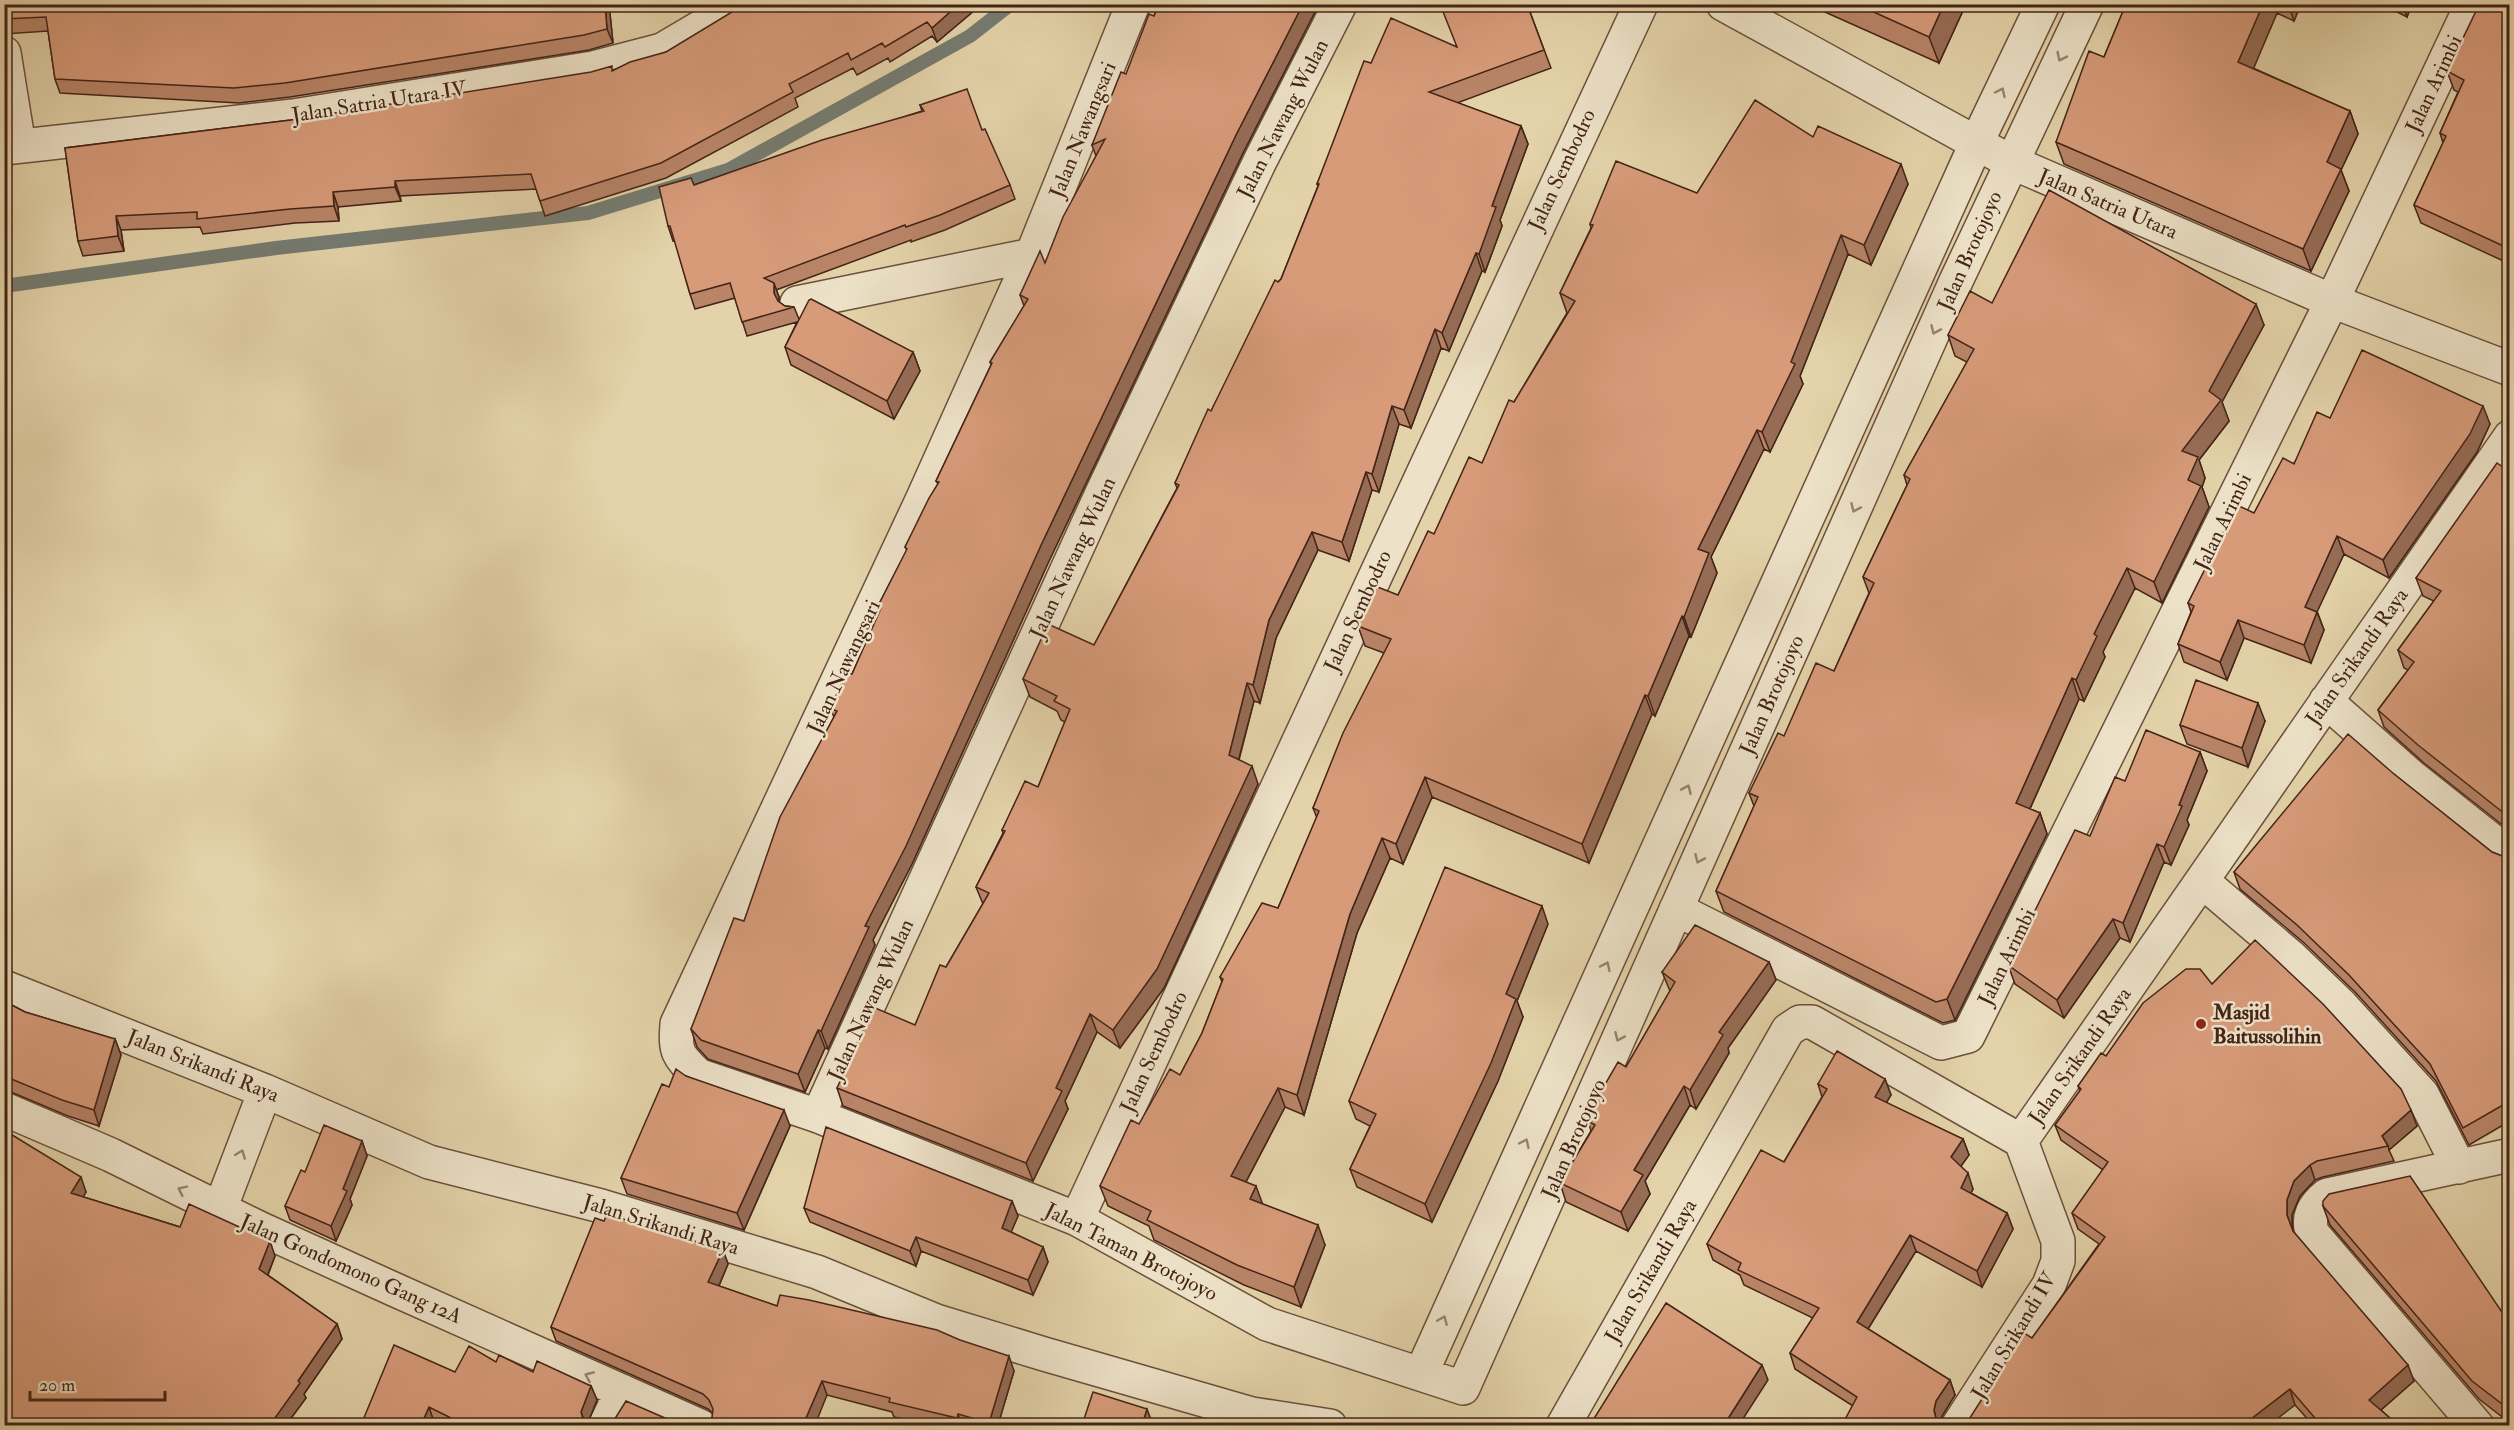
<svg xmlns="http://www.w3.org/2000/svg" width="2514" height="1430" viewBox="0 0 2514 1430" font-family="'IM FELL Double Pica',serif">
  <rect width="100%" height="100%" fill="#e4d3aa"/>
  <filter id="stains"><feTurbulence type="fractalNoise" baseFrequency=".00333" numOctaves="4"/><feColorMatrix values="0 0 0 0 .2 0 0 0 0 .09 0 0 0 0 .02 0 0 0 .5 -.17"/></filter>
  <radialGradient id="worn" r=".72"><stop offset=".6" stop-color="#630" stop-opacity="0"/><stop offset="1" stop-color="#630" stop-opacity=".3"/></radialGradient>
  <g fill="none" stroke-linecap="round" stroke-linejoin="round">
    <path stroke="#757c72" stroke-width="14" d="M4,286L276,248L588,213L728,170L970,36L1011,4"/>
    <defs>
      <path id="minor" d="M1133,4L1032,255L923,498L677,1024C675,1052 677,1055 698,1075L818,1116L1077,1219L1267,1324L1463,1388L1956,281L2087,4
        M1723,4L2011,162L2332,301L2510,369
        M4,53L19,146
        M4,148L293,116L593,68L662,50L740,4
        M797,303L1032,255
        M2326,701L2412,777L2510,855
        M2202,881L2290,956L2342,1006L2422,1094L2459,1167
        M1676,909L1941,1043L1968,1036L2332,301L2472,4
        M4,987L265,1091L429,1162L601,1206L817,1272L936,1321L1044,1354L1252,1414L1330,1426
        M4,1109L111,1155L261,1229L391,1288L700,1426
        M818,1116L1102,493L1260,161L1340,4
        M220,1209L265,1091
        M1077,1219L1641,4
        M1421,1374L1976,144L2043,4
        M605,1426L622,1391
        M1563,1426L1788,1030L1800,1022H1812L2021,1141L2510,437
        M1958,1426L2049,1285L2058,1261V1241L2021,1141
        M2477,1426L2313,1234C2306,1218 2314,1205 2327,1195L2510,1155"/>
    </defs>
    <use href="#minor" stroke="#6c503c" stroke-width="36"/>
    <use href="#minor" stroke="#ede2c8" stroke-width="33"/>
  </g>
  <path fill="#b98569" stroke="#442418" stroke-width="1.5" d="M4,4H609L613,43L589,50L290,97L239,103L60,93L55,79L48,31L4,34Z
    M982,4L937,42L932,36L890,62L888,58L857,75L853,68L795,98L798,107L666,178L545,216L536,189L400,196L401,201L338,207L339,221L295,223L203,234L200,227L121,230L124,251L83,256L78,241L65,148L291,120L613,70L666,52Z
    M1159,4H1319L1243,153L1049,561L912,864L873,940L875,945L828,1049L825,1048L805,1092L708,1059L697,1047L691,1029L744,921L834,717L830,708L852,674L880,612L878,606L907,550L905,547L938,484L936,481L991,365L990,362L1024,306L1020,295L1045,263L1096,156L1092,145L1154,16Z
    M1527,4L1551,68L1457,103L1521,126L1528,144L1500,220L1502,226L1485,272L1482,271L1449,351L1441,348L1411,428L1399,424L1379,492L1372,490L1349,561L1318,550L1276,638L1260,703L1254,701L1239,760L1258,784L1164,988L1120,1048L1097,1032L1065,1101L1068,1109L1033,1181L843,1106L837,1088L915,1025L946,967L983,904L976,887L1003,833L1002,830L1038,787L1065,722L1061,720L1057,711L1030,697L1023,679L1094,645L1177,488L1175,483L1211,411L1278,282L1281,279L1318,186L1317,184L1371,63L1456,47Z
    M1807,4H1966L1939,63Z
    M2126,4H2301L2294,21L2277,13L2253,68L2350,111L2358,134L2341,170L2349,191L2311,271L2064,164L2056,142L2104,57Z
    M2381,4H2412L2407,17Z
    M2510,4V264L2421,223L2414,205L2443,143L2440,133L2458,92L2454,90L2447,71L2480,6Z
    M920,105L982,130L1010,185L1015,199L945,230L911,242V240L776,290L779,297V302L785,306L794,307L799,319L913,352L920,371L894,419L791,365L785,347L797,322L747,336L735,298L695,309L690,294L675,240L673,241L668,226L694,185L922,111Z
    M1813,137L1908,184L1871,265L1848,254L1800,376L1803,384L1770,452L1764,449L1711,557L1717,573L1691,637L1689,636L1655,716L1652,714L1589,863L1432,797L1403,864L1390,858L1357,933L1304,1115L1285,1107L1246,1182L1262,1204L1325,1245L1301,1307L1244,1285L1154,1240L1149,1226L1108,1206L1100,1186L1139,1124L1180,1075L1202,1033L1222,982L1220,977L1278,908L1317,818L1313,808L1384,653L1365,646L1358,626L1398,595L1434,534L1482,463L1514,402L1567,313L1560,293L1591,228L1590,224L1697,193Z
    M1992,303L2264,325L2222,402L2229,421L2199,460L2205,478L2202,487L2209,507L2162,603L2135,588L2103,652L2105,657L2084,701L2079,699L2030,809L2040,813L2047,834L1955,1020L1943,1023L1724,912L1716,891L1754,806L1749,793L1784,736L1834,671L1869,593L1863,577L1907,485L1904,475L1967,362L1955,356L1948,335Z
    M2330,418L2490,424L2477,452L2389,578L2344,554L2317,611L2324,630L2311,663L2244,638L2227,680L2184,662L2178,644L2191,612L2188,603L2254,513Z
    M2510,472V831L2424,763L2384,727L2378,710L2408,670L2404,668L2398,650L2434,601L2423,596L2416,578Z
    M2265,721L2248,767L2187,744L2180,725Z
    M2200,752L2207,771L2187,820L2189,825L2171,865L2164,862L2130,942L2120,938L2064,1018L2015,984L2008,965L2125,781Z
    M2394,774L2492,852L2502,856L2510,855V1121L2469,1145L2436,1081L2355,992L2303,942L2240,889L2234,872Z
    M1548,924L1517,1001L1523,1017L1498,1081L1432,1222L1357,1187L1350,1169L1370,1126L1356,1119L1349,1101Z
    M1769,962L1776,980L1728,1048L1729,1053L1696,1109L1690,1105L1645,1181L1650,1194L1628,1231L1566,1202L1560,1183L1591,1131L1588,1121L1626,1067L1670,991L1662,972Z
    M2212,984L2417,1126L2389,1150L2394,1161L2323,1177L2315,1180L2300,1196L2292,1215L2293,1231L2414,1381L2381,1410L2398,1425H2313L2295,1405L1968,1421L2032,1338L2099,1244L2078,1229L2072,1213L2103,1170L2061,1140L2055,1125L2080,1091L2078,1086L2106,1056Z
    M4,1001L25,1012L115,1039L121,1055L99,1126L68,1116L11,1092L4,1091Z
    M686,1076L790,1126L744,1230L627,1194L621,1178L669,1087Z
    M1885,1079L1891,1095L1886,1103L1963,1139L1969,1155L1961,1166L1973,1189L1971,1193L2007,1213L2013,1229L1982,1287L1916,1251L1868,1329L1950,1380L1955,1395L1942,1416L1940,1423L1853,1406L1795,1369L1790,1353L1813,1318L1744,1285L1740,1275L1713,1260L1707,1244L1784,1162L1822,1097L1818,1084Z
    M4,1130L86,1192L83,1197L275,1256L268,1275L337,1324L342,1339L304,1394L306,1398L286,1425H4Z
    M362,1141L367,1156L350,1199L352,1205L336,1241L290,1220L285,1206L305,1172Z
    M2510,1189V1216L2503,1198Z
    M1012,1201L1018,1216L1011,1232L1043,1247L1048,1262L1033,1295L921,1251L916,1266L810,1222L804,1208Z
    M2323,1206L2510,1324V1423L2479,1399L2330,1225Z
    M604,1221L723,1250L728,1264L719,1286L777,1306L1014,1371L998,1425H931L894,1417L892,1412L827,1395L712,1418L713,1413L708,1409L556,1341L551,1327Z
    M496,1362L533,1372L591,1386L597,1400L587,1424L589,1425H441L434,1422L433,1425H361L455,1372Z"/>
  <path fill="#966c55" stroke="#442418" stroke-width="1.5" d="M605,4H609L613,43L607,29Z
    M959,4H982L937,42L932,28Z
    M1303,4H1319L1243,153L1049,561L912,864L873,940L875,945L828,1049L821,1031L865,926L1042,543L1236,135Z
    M1944,4H1966L1939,63L1929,37Z
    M2263,4H2274L2277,13L2247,84L2238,62Z
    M2288,4H2301L2294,21Z
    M2402,4H2412L2407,17Z
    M2350,111L2358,134L2341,170L2349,191L2311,271L2303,249L2327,162Z
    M1521,126L1528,144L1500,220L1502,226L1485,272L1479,254L1492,206Z
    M1901,164L1908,184L1871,265L1864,245Z
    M395,181L400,196L401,201L395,187Z
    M333,192L338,207L339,221L334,206Z
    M116,216L121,230L124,251L118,236Z
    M1841,235L1848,254L1800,376L1803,384L1770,452L1762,432Z
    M1476,253L1482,271L1449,351L1442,333Z
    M774,283L779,297V307L774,293Z
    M2256,304L2264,325L2222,402L2229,421L2199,460L2205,478L2202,487L2209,507L2162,603L2154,582L2188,480L2182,451L2209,391Z
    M1435,329L1441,348L1411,428L1404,410Z
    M913,352L920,371L894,419L887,401Z
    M1392,406L1399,424L1379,492L1372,474Z
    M2483,406L2490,424L2477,452L2389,578L2383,560Z
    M1757,430L1764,449L1711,557L1717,573L1691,637L1684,617L1698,549Z
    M1366,472L1372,490L1349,561L1342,542Z
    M1312,532L1318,550L1276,638L1260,703L1253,685L1269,620Z
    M2337,536L2344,554L2311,625L2305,607Z
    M2127,568L2135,588L2103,652L2105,657L2084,701L2076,680L2094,634Z
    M2317,612L2324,630L2311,663L2304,645Z
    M1682,616L1689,636L1655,716L1648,696Z
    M2238,620L2244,638L2227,680L2220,662Z
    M2072,678L2079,699L2023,824L2016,803Z
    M1247,683L1254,701L1235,773L1229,755Z
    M1645,695L1652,714L1589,863L1582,844Z
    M2258,703L2265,721L2248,767L2242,748Z
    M2200,752L2207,771L2187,820L2189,825L2171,865L2164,847L2179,805Z
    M1252,766L1258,784L1164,988L1120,1048L1113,1030Z
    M1425,777L1432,797L1403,864L1396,844Z
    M2040,813L2047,834L1955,1020L1947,999Z
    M1382,838L1390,858L1357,933L1304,1115L1297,1095L1350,914Z
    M2157,844L2164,862L2130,942L2123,923Z
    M1542,906L1548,924L1517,1001L1523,1017L1498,1081L1432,1222L1425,1204L1506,994Z
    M2113,919L2120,938L2064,1018L2057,1000Z
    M1769,962L1776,980L1728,1048L1729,1053L1696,1109L1690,1090L1719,1032Z
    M1090,1014L1097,1032L1065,1101L1068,1109L1033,1181L1026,1163L1056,1088Z
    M818,1030L825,1048L805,1092L798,1074Z
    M115,1039L121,1055L99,1126L94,1110Z
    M1885,1079L1891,1095L1880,1113L1875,1097Z
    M1684,1086L1690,1105L1645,1181L1650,1194L1628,1231L1621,1212L1634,1170Z
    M1278,1088L1285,1107L1239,1195L1231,1176Z
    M784,1110L790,1126L744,1230L737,1213Z
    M2411,1110L2417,1126L2389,1150L2388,1146L2382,1136Z
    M1963,1139L1969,1155L1956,1173L1951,1157Z
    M362,1141L367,1156L350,1199L352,1205L336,1241L331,1226L343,1189Z
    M2310,1165L2315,1180L2300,1196L2292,1215V1231L2287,1215V1200L2294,1181Z
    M1968,1173L1973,1189L1966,1203L1961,1188Z
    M81,1177L86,1192L77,1208L71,1193Z
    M1256,1186L1263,1205L1250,1199Z
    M1012,1201L1018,1216L1007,1242L1002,1228Z
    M2007,1213L2013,1229L1982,1287L1977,1271Z
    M1318,1225L1325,1245L1301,1307L1294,1287Z
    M1910,1235L1916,1251L1863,1337L1857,1322Z
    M916,1237L921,1251L916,1266L910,1251Z
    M270,1241L275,1256L264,1284L259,1269Z
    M1043,1247L1048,1262L1033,1295L1028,1280Z
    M723,1250L728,1264L714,1297L708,1282Z
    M337,1324L342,1339L304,1394L306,1398L286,1425H270L298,1381Z
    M1009,1356L1014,1371L998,1425H990L989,1423Z
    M1762,1365L1768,1380L1739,1425H1724Z
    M2408,1365L2414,1381L2375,1415L2369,1400Z
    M1950,1380L1955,1395L1942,1416L1939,1425L1936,1419L1934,1410L1936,1401Z
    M822,1381L827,1395L815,1425H803Z
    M591,1386L597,1400L587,1425H586L581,1412Z
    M2290,1389L2295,1405L2269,1425H2243Z
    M429,1407L434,1422L433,1425H421Z
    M1147,1409L1153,1425H1142Z
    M958,1414L962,1425H960L957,1418Z"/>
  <path fill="#d79b7a" stroke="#442418" stroke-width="1.5" d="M4,4H605L607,29L584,35L285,83L234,88L55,79L46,17L4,19Z
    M745,4H959L932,28L927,22L885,47L882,43L851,60L848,53L789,84L793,92L661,163L540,201L531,174L395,181V187L333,192L334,206L290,209L197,219V212L116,216L118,236L78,241L65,148L291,120L591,72L612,66V71L630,62L666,52Z
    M1159,4H1303L1236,135L1042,543L906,846L865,926L869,927L821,1031L818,1030L798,1074L701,1040L691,1029L734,918L744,921L780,817L837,711L830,708L847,672L852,674L881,608L878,606L907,549L905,547L929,498L939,482L936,481L992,363L990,362L1028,299L1020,295L1040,251L1045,263L1063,217L1105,139L1092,145L1121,72L1126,74L1149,14L1154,16Z
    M1440,4H1527L1544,50L1429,92L1521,126L1492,206L1496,207L1479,254L1476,253L1442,333L1435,329L1404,410L1392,406L1372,474L1366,472L1342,542L1312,532L1269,620L1253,685L1247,683L1229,755L1252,766L1157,969L1113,1030L1090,1014L1056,1088L1062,1091L1026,1163L837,1088L873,1007L915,1025L940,965L946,967L989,893L976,887L1005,831L1002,830L1025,781L1038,787L1070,709L1054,701L1057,696L1023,679L1048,624L1094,645L1179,485L1175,483L1208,409L1211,411L1275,280L1278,282L1281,279L1319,184H1317L1364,61L1371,63L1391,18L1457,47Z
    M1856,4H1944L1929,37Z
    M2126,4H2263L2238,62L2350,111L2327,162L2341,169L2303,249L2056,142L2089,51L2104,57Z
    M2481,4H2510V249L2414,205L2446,136L2440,133L2464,80L2447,71L2479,5L2480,6Z
    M967,89L982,130L985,129L1010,185L940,215L906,227L905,225L764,278L774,283V293L778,301L785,306L794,307L742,322L730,283L690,294L670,226H668L659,187L691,178L694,185L822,140L924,111L920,105Z
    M1755,100L1813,137L1818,126L1901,164L1864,245L1841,235L1791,362L1795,364L1762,432L1757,430L1698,549L1709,553L1684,617L1682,616L1648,696L1645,695L1582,844L1425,777L1396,844L1382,838L1350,914L1297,1095L1278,1088L1231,1176L1256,1186L1250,1199L1318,1225L1294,1287L1237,1265L1147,1220L1151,1211L1100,1186L1131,1120L1139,1124L1170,1069L1180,1075L1202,1033L1223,979L1220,977L1262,903L1278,908L1319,811L1313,808L1343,733L1391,639L1358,626L1375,586L1398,595L1428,531L1434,534L1469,457L1482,463L1509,400L1514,402L1575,301L1560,293L1593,225L1590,224L1616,161L1697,193Z
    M2049,190L2256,304L2209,391L2221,400L2182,451L2198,457L2188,480L2201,486L2154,582L2127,568L2094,634L2097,636L2076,680L2072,678L2016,803L2040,813L1947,999L1936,1002L1716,891L1758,797L1749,793L1778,733L1784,736L1816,663L1834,671L1874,583L1863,577L1910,479L1904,475L1974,349L1948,335L1970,291L1992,303Z
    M811,299L913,352L887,401L785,347L809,300Z
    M2362,350L2483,406L2470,434L2383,560L2337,536L2305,607L2317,612L2304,645L2238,620L2220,662L2178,644L2194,606L2188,603L2237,505L2254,513L2283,458L2294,464L2317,412L2330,418Z
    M2497,463L2510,472V818L2418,745L2378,710L2414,662L2398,650L2441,591L2416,578Z
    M2196,680L2258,703L2242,748L2180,725Z
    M2146,730L2200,752L2179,805L2182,806L2164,847L2157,844L2123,923L2113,919L2057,1000L2008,965L2075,830L2090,836L2115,777L2125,781Z
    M2348,734L2394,774L2492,852L2502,856L2510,855V1090L2507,1092L2510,1096V1101L2463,1128L2430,1064L2349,975L2297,925L2234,872Z
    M1445,867L1542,906L1506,994L1516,999L1491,1063L1425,1204L1350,1169L1376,1114L1349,1101Z
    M1695,925L1769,962L1719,1032L1723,1035L1690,1090L1684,1086L1634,1170L1643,1175L1621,1212L1560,1183L1595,1125L1588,1121L1600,1093L1618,1062L1626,1067L1675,982L1662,972Z
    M2255,940L2323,1004L2401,1089L2411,1110L2382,1136L2388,1146L2317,1161L2310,1165L2294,1181L2287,1200V1215L2293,1231L2408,1365L2369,1400L2398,1425H2321L2290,1389L2243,1425H1963L1968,1421L2024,1333L2032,1338L2105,1237L2072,1213L2108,1162L2055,1125L2081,1089L2078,1086L2101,1053L2106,1056L2143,1003L2186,969H2200L2212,984Z
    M4,1001L25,1012L115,1039L94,1110L62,1100L4,1076Z
    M1837,1051L1885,1079L1875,1097L1963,1139L1951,1157L1968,1173L1961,1188L2007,1213L1977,1271L1910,1235L1857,1322L1950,1380L1936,1401L1934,1410L1936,1419L1942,1425H1842L1857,1397L1790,1353L1819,1308L1738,1270L1741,1263L1707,1244L1761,1150L1784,1162L1827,1089L1818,1084Z
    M676,1069L686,1076L784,1110L737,1213L621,1178L662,1084L669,1087Z
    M324,1125L362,1141L343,1189L347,1191L331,1226L285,1206L301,1170L305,1172Z
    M826,1127L1012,1201L1002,1228L1043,1247L1028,1280L916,1237L910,1251L804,1208Z
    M4,1130L81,1177L71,1193L180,1227L189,1204L270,1241L259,1269L337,1324L298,1381L300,1383L270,1425H24L26,1422L4,1416Z
    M2410,1176L2510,1324V1410L2472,1381L2323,1206V1201L2329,1194Z
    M2510,1189V1209L2503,1198Z
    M607,1214L723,1250L708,1282L777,1306L780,1295L809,1300L937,1330L960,1340L1009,1356L989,1423L958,1414L957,1418L889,1402L890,1398L822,1381L803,1425H706L712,1418L713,1409L709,1400L703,1394L551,1327L595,1218L604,1221Z
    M1666,1303L1762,1365L1724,1425H1590Z
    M394,1345L455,1372L469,1346L496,1362L499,1355L533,1372L537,1361L591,1386L581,1412L584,1422L589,1425H465L429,1407L421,1425H361Z
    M1093,1392L1147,1409L1142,1425H1082Z
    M626,1401L681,1425H611Z
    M1248,1420L1266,1425H1246Z"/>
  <defs><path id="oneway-chevron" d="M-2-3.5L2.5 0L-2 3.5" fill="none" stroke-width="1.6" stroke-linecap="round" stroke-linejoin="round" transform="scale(1.5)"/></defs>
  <g stroke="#988370">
    <use href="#oneway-chevron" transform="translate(2061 57) rotate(116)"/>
    <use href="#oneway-chevron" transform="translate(2001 92) rotate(-65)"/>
    <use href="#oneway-chevron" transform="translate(1935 330) rotate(114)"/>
    <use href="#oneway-chevron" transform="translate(1855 508) rotate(114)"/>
    <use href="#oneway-chevron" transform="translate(1687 789) rotate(-66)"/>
    <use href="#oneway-chevron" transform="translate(1699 859) rotate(114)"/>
    <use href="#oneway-chevron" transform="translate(1606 966) rotate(-65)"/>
    <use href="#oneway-chevron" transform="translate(1619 1037) rotate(114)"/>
    <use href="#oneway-chevron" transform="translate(1525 1143) rotate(-65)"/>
    <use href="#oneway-chevron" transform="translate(241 1154) rotate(-69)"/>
    <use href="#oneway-chevron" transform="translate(182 1190) rotate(-154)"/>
    <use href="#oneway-chevron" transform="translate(1443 1320) rotate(-67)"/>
    <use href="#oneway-chevron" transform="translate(589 1376) rotate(-156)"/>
  </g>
  <circle fill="#8f2418" stroke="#ede2c8" stroke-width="2" cx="2201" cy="1024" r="6"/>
  <g text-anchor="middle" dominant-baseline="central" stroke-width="5" stroke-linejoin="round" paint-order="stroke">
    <g font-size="21" fill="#442418" stroke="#ede2c8">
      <text transform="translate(2434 84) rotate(-65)">Jalan Arimbi</text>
      <text transform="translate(379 102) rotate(-9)">Jalan Satria Utara IV</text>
      <text transform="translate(1283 119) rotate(-63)">Jalan Nawang Wulan</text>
      <text transform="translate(1083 130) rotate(-68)">Jalan Nawangsari</text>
      <text transform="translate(1562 170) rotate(-65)">Jalan Sembodro</text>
      <text transform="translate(2108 204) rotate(23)">Jalan Satria Utara</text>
      <text transform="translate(1970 251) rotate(-66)">Jalan Brotojoyo</text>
      <text transform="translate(2223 522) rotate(-64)">Jalan Arimbi</text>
      <text transform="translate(1073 558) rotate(-65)">Jalan Nawang Wulan</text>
      <text transform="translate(1358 611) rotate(-65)">Jalan Sembodro</text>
      <text transform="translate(2357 657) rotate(-55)">Jalan Srikandi Raya</text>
      <text transform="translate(844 667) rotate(-65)">Jalan Nawangsari</text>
      <text transform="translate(1772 695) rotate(-66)">Jalan Brotojoyo</text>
      <text transform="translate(2007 957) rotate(-64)">Jalan Arimbi</text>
      <text transform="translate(871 1000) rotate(-65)">Jalan Nawang Wulan</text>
      <text transform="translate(1154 1052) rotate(-65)">Jalan Sembodro</text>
      <text transform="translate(2080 1056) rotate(-55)">Jalan Srikandi Raya</text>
      <text transform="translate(203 1066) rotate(22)">Jalan Srikandi Raya</text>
      <text transform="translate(1574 1139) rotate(-66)">Jalan Brotojoyo</text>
      <text transform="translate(661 1225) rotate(17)">Jalan Srikandi Raya</text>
      <text transform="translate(1131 1252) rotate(27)">Jalan Taman Brotojoyo</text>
      <text transform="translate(351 1269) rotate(24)">Jalan Gondomono Gang 12A</text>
      <text transform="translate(1651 1271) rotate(-60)">Jalan Srikandi Raya</text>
      <text transform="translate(2014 1336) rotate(-59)">Jalan Srikandi IV</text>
    </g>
    <g font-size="21" font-weight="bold" fill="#442418" stroke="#ede2c8" text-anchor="start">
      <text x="2213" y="1012">Masjid<tspan x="2213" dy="24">Baitussolihin</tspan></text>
    </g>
  </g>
  <rect width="2514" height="1430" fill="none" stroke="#e4d3aa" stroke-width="24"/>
  <rect x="6" y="6" width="2502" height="1418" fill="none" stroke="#442418" stroke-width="3"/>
  <rect x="12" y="12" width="2490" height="1406" fill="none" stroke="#442418" stroke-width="1.5"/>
  <path d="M30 1391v9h135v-9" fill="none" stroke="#442418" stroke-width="3"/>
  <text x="39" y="1391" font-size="18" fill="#442418" stroke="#ede2c8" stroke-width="4.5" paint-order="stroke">20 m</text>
  <rect width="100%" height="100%" filter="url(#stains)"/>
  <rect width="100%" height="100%" fill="url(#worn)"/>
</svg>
